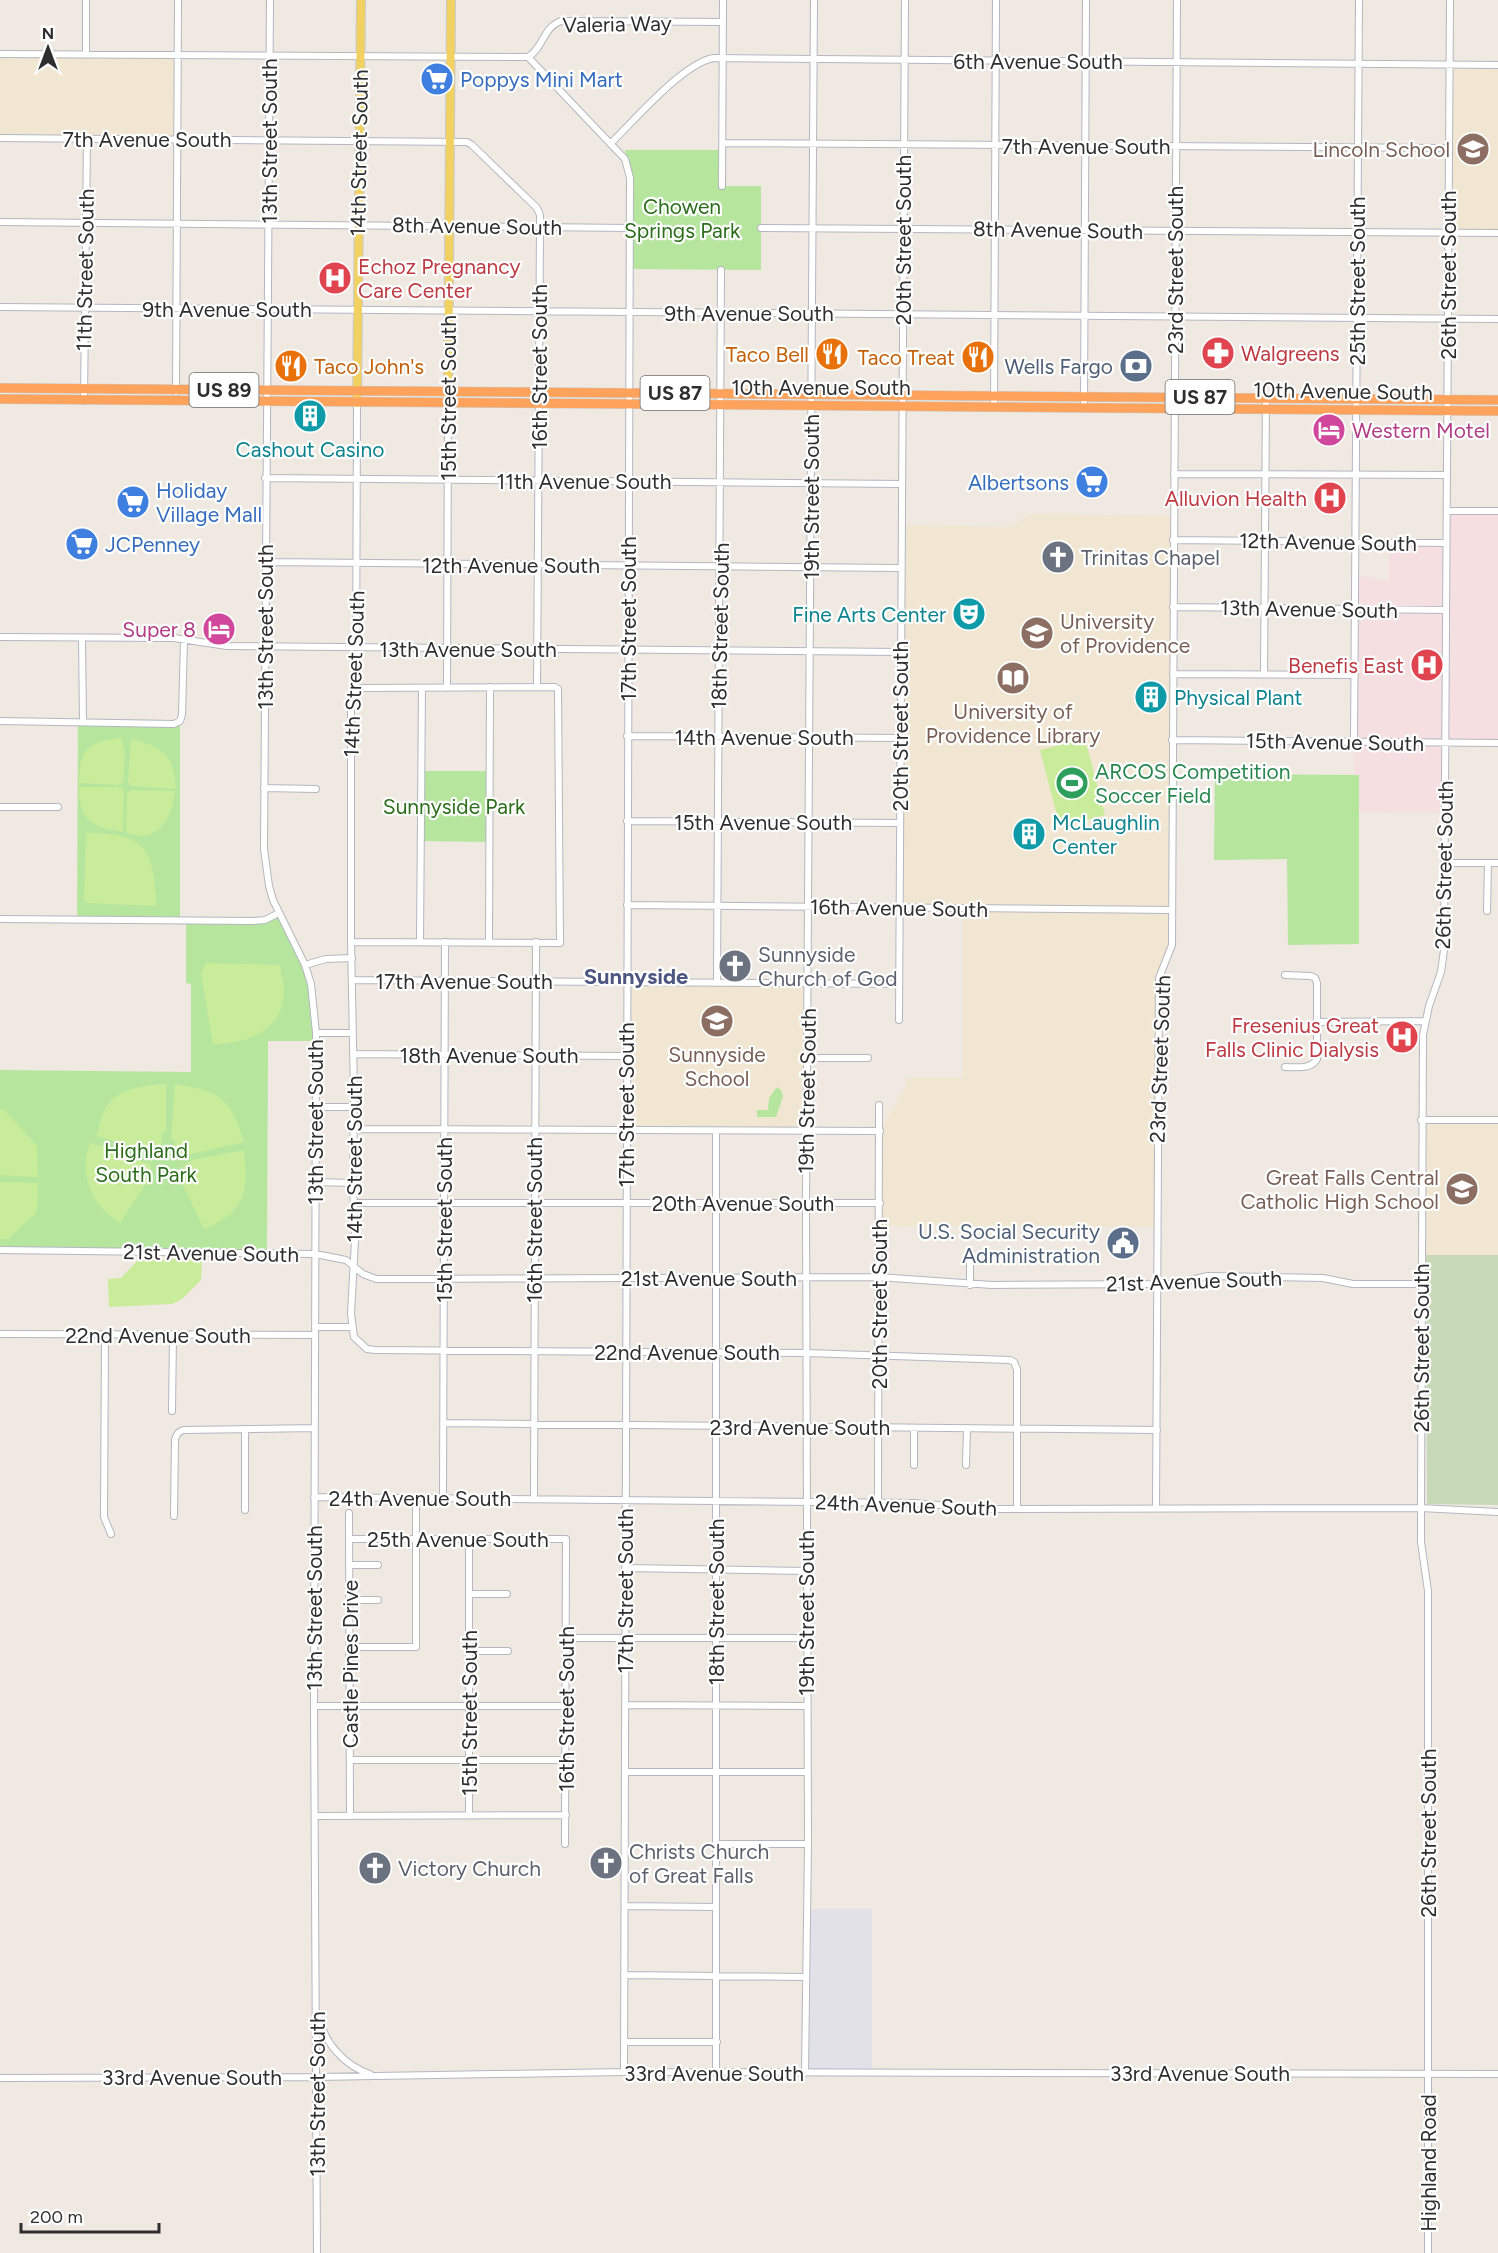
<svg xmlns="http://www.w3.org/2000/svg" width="1498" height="2253" viewBox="0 0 1498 2253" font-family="Figtree,sans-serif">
  <rect width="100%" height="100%" fill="#efe9e1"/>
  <path fill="#e3e1e8" d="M806,1909H872V2069H805Z"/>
  <path fill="#f0e6d1" d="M0,54L178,55L177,139L0,138Z
    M1449,64L1498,65V234L1448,233Z
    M1029,514L1174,516L1172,945L1162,968L1157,1227L880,1226V1131L906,1086V1078H963V909L899,908L902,525L1012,527Z
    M626,982L808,984L807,1131L626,1130Z
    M1426,1123H1498V1255H1426Z"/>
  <path fill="#f5dfe0" d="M1447,511H1498V743H1445V813L1359,812V775H1354L1356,577H1374L1375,580H1389V543H1446Z"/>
  <path fill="#b6e59e" d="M625,150H723L722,186H761V270L631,269L630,178Z
    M180,721V921L77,920L78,722Z
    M420,771H489V842L420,841Z
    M1215,774L1359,775V944L1288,945L1287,859L1214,860Z
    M279,913L311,984L316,1041H268L267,1254L0,1250V1070L191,1072V984L186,983V921H253Z
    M777,1087L781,1090L783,1096L776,1117H757V1110H768L769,1098Z"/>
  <path fill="#c8d9b8" d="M1426,1255H1498V1505L1427,1504Z"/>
  <path fill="#c9ec9a" d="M121,738L125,752L123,782L118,785L79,783C79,750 88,741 121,738Z
    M131,739C164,747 173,754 176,789L130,786L128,781Z
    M1085,739L1105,815L1060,827L1040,750Z
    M79,787H120L124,791L123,832C92,827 79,821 79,787Z
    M131,790L175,791C173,818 157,846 126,832L127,793Z
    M86,833C147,833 153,849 157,906L88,903L84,900Z
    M206,963L280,965C281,974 284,984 284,993C282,1031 247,1044 213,1044L201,973Z
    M166,1084V1132L162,1134L161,1152L159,1153L96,1136C99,1129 100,1120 103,1113C113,1088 144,1085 166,1084Z
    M175,1084C219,1090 232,1100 244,1142L191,1154H178L175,1152V1141L171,1138Z
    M0,1110H4L37,1146L38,1177L0,1175Z
    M90,1143L140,1157V1161L150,1164L151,1168L145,1177L147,1182L120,1223C92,1205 78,1176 90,1143Z
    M244,1150C248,1193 247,1211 204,1229L180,1179L183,1176L182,1168L192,1160Z
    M0,1182L38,1183L37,1212L8,1239H0Z
    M175,1259L202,1260L201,1280L182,1299L172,1304L109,1307L108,1279L121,1278L138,1260Z"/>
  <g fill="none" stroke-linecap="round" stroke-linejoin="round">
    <defs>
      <path id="minor" d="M270,0L264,849L269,886L273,900L305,965L311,984L316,1033L314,1706L317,2253
        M0,54L528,57L625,159L630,178L624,2072
        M86,55V0
        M528,57C543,49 543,27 561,21L723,22
        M0,138L467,142L472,145L537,208L540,215V227L537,687
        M611,143C635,120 681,65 713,58L1498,65
        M723,143L1448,148
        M722,186L723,0
        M0,222L631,228
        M761,228L1498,233
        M0,307L1498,319
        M176,392L178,0
        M84,401L87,139
        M357,403L356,688L351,698V942L354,1092L353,1183L355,1240L351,1314L354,1337L367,1349L375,1350L807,1353L1010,1360L1014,1362L1017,1369V1509
        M1084,407L1086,0
        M994,408L996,0
        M1174,474L1447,475
        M265,478L902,484
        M1447,511H1498
        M1173,540L1446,543
        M265,562L901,568
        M1173,607L1446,610
        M1446,622L1450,0
        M0,637L174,638L227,646L901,652
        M82,638L83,722
        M1173,674L1355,675
        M1264,674L1266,397
        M447,688L448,402
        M0,721L174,724L180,721L182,715L184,640
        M627,736L900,738
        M1172,740L1498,743
        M1354,742L1359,0
        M264,788L316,789
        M0,807H58
        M627,821L899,823
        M1444,863H1498
        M627,905L1172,910
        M1487,911L1488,863
        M0,919L253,921L265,920L279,913
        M351,942L560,943L558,689L555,687L356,688
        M420,942L422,688
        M489,942L490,687
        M305,965L326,959L352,958
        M1285,975L1311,976L1315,978L1317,983V1059C1311,1070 1296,1067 1285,1067
        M353,980L899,984
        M717,983L721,270
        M899,1020L905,0
        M1316,1022L1425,1021
        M316,1033H353
        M353,1054L626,1056
        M807,1058H868
        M316,1107H354
        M1421,1120H1498
        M353,1129L880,1131
        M716,1131V2073
        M316,1182L353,1183
        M354,1203H880
        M0,1250L315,1254L346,1260L363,1274L376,1279L878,1277L992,1285L1172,1284L1208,1276L1323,1278L1353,1284H1421
        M970,1285V1253
        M315,1327H351
        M0,1334L315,1335
        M105,1336L104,1517L111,1534
        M172,1411L173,1336
        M444,1423L1157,1430
        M245,1429V1510
        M914,1465V1428
        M966,1465L967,1428
        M314,1497L913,1503L985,1509L1421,1508L1498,1512
        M443,1498L445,942
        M534,1498L536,942
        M878,1503L879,1105
        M1156,1508L1159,978L1172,945L1177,0
        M349,1513L350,1816
        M174,1516L175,1439L178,1433L183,1430L314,1428
        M349,1539H566L565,1844
        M349,1565H378
        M625,1568L806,1571
        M469,1594H507
        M350,1600H378
        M566,1638H807
        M350,1647H416V1498
        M469,1651H508
        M625,1705L806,1706
        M314,1706H566
        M350,1760H566
        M626,1772H806
        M469,1815V1539
        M315,1816L566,1815
        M716,1844H808
        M625,1906L716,1907
        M624,1975L806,1977
        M319,2017C324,2043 345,2066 370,2074
        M624,2042H717
        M805,2073L808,1844L806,1203L814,0
        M0,2078L316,2077L624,2072L1498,2074
        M1428,2253V1591L1421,1542V1508L1423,1035L1429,1006L1441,972L1444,950L1446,625"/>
      <path id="major" d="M448,402L451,0
        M357,403L361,0"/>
      <path id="highway" d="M0,388L1498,400
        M0,399L1498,411"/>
    </defs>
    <use href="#minor" stroke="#b4b7c1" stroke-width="8"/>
    <use href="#major" stroke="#c9c9c9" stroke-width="10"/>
    <use href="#highway" stroke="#c9c9c9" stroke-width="10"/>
    <use href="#minor" stroke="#fff" stroke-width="6"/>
    <use href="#major" stroke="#f2d163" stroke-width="8"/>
    <use href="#highway" stroke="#ffa35c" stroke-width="9"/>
  </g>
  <defs>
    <symbol id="supermarket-disc" viewBox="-11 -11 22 22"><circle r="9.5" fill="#3f7fe0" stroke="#fff"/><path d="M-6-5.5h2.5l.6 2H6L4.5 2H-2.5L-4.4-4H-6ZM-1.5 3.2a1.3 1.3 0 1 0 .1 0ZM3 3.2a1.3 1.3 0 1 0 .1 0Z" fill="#fff"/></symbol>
    <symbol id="school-disc" viewBox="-11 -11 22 22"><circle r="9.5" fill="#8d6e63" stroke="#fff"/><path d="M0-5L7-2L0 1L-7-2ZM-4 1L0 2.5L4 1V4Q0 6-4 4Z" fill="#fff"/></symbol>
    <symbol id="hospital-disc" viewBox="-11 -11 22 22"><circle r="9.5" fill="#e0444e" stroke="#fff"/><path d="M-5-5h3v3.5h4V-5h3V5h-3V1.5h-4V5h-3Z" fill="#fff"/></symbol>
    <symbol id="pharmacy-disc" viewBox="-11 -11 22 22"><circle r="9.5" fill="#e0444e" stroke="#fff"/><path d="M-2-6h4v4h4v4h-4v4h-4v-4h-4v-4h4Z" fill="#fff"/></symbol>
    <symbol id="restaurant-disc" viewBox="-11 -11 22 22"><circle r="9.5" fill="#e8710a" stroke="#fff"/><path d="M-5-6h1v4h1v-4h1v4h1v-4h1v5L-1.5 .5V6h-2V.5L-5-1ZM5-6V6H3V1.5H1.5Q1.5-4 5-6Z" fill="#fff"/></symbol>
    <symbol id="bank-disc" viewBox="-11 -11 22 22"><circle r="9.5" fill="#5c6f8a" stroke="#fff"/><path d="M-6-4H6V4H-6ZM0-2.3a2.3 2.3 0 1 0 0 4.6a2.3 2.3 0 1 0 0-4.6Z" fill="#fff"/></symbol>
    <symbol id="building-disc" viewBox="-11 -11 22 22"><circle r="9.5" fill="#0f9aa8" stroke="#fff"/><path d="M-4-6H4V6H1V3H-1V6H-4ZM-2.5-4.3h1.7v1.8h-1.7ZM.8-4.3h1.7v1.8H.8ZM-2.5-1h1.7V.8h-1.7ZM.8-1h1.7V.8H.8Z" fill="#fff"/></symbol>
    <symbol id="hotel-disc" viewBox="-11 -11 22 22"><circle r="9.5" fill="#d1479c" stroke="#fff"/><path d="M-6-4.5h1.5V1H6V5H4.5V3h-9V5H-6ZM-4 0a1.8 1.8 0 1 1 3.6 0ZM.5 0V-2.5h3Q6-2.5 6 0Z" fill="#fff"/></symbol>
    <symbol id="church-disc" viewBox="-11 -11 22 22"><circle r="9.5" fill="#6b7280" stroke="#fff"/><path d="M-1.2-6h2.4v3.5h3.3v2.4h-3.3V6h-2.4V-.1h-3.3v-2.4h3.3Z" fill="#fff"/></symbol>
    <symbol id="theatre-disc" viewBox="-11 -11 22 22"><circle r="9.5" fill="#0f9aa8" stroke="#fff"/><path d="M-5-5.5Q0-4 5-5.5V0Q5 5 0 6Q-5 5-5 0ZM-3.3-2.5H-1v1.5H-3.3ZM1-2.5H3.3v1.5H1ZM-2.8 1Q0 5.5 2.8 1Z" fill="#fff"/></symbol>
    <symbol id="university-disc" viewBox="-11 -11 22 22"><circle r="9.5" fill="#8d6e63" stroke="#fff"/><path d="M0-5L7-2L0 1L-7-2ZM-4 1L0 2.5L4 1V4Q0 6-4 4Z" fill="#fff"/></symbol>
    <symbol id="library-disc" viewBox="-11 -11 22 22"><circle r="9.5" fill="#8d6e63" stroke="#fff"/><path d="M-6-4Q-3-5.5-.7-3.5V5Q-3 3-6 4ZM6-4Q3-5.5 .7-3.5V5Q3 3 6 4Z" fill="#fff"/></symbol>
    <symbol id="stadium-disc" viewBox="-11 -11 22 22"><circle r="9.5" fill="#2e9e5b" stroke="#fff"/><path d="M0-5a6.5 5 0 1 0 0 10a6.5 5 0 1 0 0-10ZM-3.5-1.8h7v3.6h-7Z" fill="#fff"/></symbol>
    <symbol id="civic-disc" viewBox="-11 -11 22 22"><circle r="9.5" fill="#5c6f8a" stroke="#fff"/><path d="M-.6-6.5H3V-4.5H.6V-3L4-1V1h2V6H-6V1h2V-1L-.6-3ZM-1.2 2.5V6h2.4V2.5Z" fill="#fff"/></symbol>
  </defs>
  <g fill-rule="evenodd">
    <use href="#supermarket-disc" x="418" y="60" width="38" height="38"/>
    <use href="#school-disc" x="1454" y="130" width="38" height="38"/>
    <use href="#hospital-disc" x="316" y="259" width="38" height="38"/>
    <use href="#pharmacy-disc" x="1199" y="334" width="38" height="38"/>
    <use href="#restaurant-disc" x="813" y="335" width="38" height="38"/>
    <use href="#restaurant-disc" x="959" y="338" width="38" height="38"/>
    <use href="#restaurant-disc" x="272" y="347" width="38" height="38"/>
    <use href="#bank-disc" x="1117" y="347" width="38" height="38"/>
    <use href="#building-disc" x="291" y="397" width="38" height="38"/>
    <use href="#hotel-disc" x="1310" y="411" width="38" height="38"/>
    <use href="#supermarket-disc" x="1073" y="463" width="38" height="38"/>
    <use href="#hospital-disc" x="1311" y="479" width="38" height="38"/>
    <use href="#supermarket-disc" x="114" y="483" width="38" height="38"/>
    <use href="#supermarket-disc" x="63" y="525" width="38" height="38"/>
    <use href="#church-disc" x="1039" y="538" width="38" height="38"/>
    <use href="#theatre-disc" x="950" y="595" width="38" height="38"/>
    <use href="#hotel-disc" x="200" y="610" width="38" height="38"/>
    <use href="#university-disc" x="1018" y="614" width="38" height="38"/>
    <use href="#hospital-disc" x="1408" y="646" width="38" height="38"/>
    <use href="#library-disc" x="994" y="659" width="38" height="38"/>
    <use href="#building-disc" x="1132" y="678" width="38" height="38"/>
    <use href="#stadium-disc" x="1053" y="764" width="38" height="38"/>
    <use href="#building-disc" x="1010" y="815" width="38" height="38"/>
    <use href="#church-disc" x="716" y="947" width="38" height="38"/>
    <use href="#school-disc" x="698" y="1002" width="38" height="38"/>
    <use href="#hospital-disc" x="1383" y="1018" width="38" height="38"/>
    <use href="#school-disc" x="1443" y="1170" width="38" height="38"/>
    <use href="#civic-disc" x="1104" y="1224" width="38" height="38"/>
    <use href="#church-disc" x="587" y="1844" width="38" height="38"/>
    <use href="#church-disc" x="356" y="1849" width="38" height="38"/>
  </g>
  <g text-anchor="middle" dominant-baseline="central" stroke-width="4.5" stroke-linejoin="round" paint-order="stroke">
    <g fill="#fff" stroke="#6d6d6d" stroke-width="1.5">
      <rect x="189.5" y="373" width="69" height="34" rx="4.5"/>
      <rect x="640.5" y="376" width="69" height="34" rx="4.5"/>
      <rect x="1165.5" y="380" width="69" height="34" rx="4.5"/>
    </g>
    <g font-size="20" font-weight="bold" fill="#2e2e2e">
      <text x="224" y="390">US 89</text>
      <text x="675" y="393">US 87</text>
      <text x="1200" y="397">US 87</text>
    </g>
    <g font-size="21" fill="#2e2e2e" stroke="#fff">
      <text transform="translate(617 24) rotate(-1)">Valeria Way</text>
      <text x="1038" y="61">6th Avenue South</text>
      <text x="147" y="139">7th Avenue South</text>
      <text transform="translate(269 141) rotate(-90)">13th Street South</text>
      <text x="1086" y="146">7th Avenue South</text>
      <text transform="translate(359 153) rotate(-89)">14th Street South</text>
      <text transform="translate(477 226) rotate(1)">8th Avenue South</text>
      <text transform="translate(1058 230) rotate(1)">8th Avenue South</text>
      <text transform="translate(903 240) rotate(-90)">20th Street South</text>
      <text transform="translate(85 270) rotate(-89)">11th Street South</text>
      <text transform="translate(1175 270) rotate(-90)">23rd Street South</text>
      <text transform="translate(1448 275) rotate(-90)">26th Street South</text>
      <text transform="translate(1357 281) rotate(-90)">25th Street South</text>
      <text x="227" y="309">9th Avenue South</text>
      <text x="749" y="313">9th Avenue South</text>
      <text transform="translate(539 367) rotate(-90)">16th Street South</text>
      <text x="821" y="387">10th Avenue South</text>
      <text transform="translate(1343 391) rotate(1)">10th Avenue South</text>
      <text transform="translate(448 398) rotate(-90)">15th Street South</text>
      <text x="584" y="481">11th Avenue South</text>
      <text transform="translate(811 497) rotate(-90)">19th Street South</text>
      <text transform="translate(1328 542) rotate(1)">12th Avenue South</text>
      <text x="511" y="565">12th Avenue South</text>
      <text transform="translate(1309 609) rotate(1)">13th Avenue South</text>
      <text transform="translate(628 619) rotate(-90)">17th Street South</text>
      <text transform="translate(720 626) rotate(-89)">18th Street South</text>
      <text transform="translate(265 627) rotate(-90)">13th Street South</text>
      <text x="468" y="649">13th Avenue South</text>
      <text transform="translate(354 674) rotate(-88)">14th Street South</text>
      <text transform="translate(900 726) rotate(-90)">20th Street South</text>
      <text x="764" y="737">14th Avenue South</text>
      <text transform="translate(1335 742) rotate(1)">15th Avenue South</text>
      <text x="763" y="822">15th Avenue South</text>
      <text transform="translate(1444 865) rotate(-89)">26th Street South</text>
      <text transform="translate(899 908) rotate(1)">16th Avenue South</text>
      <text x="464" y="981">17th Avenue South</text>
      <text x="489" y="1055">18th Avenue South</text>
      <text transform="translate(1160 1059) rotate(-88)">23rd Street South</text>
      <text transform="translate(807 1091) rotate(-89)">19th Street South</text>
      <text transform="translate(626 1105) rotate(-90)">17th Street South</text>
      <text transform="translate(315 1122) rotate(-90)">13th Street South</text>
      <text transform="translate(354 1159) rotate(-90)">14th Street South</text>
      <text x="743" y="1203">20th Avenue South</text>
      <text transform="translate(444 1220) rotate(-90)">15th Street South</text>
      <text transform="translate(534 1220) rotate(-90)">16th Street South</text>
      <text transform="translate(211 1253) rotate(1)">21st Avenue South</text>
      <text x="709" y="1278">21st Avenue South</text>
      <text transform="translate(1194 1281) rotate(-2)">21st Avenue South</text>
      <text transform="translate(879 1304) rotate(-90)">20th Street South</text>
      <text x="158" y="1335">22nd Avenue South</text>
      <text transform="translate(1421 1348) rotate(-90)">26th Street South</text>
      <text x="687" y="1352">22nd Avenue South</text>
      <text x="800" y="1427">23rd Avenue South</text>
      <text x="420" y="1498">24th Avenue South</text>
      <text transform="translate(906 1505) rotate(2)">24th Avenue South</text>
      <text x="458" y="1539">25th Avenue South</text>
      <text transform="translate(625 1591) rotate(-90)">17th Street South</text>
      <text transform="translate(716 1602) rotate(-90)">18th Street South</text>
      <text transform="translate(314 1608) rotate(-90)">13th Street South</text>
      <text transform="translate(806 1613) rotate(-90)">19th Street South</text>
      <text transform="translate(350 1664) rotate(-90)">Castle Pines Drive</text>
      <text transform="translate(566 1709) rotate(-90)">16th Street South</text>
      <text transform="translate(469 1713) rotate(-90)">15th Street South</text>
      <text transform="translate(1428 1833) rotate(-90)">26th Street South</text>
      <text x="714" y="2073">33rd Avenue South</text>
      <text x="1200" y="2073">33rd Avenue South</text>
      <text x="192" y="2077">33rd Avenue South</text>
      <text transform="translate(317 2094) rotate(-90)">13th Street South</text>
      <text transform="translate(1428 2163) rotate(-90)">Highland Road</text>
    </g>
    <g font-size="21" fill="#366cbe" stroke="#fff" text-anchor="start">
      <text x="460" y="79">Poppys Mini Mart</text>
      <text x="1069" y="482" text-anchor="end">Albertsons</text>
      <text x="156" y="490">Holiday<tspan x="156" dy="24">Village Mall</tspan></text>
      <text x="105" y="544">JCPenney</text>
    </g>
    <g font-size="21" fill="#785e54" stroke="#fff" text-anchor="end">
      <text x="1450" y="149">Lincoln School</text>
      <text x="1060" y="621" text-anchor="start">University<tspan x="1060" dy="24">of Providence</tspan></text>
      <text x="1013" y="711" text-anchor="middle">University of<tspan x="1013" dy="24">Providence Library</tspan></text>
      <text x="717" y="1054" text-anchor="middle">Sunnyside<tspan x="717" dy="24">School</tspan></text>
      <text x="1439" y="1177">Great Falls Central<tspan x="1439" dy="24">Catholic High School</tspan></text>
    </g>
    <g font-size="21" fill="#2c6e1b" stroke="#fff">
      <text x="682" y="206">Chowen<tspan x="682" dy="24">Springs Park</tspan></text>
      <text x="454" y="806">Sunnyside Park</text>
      <text x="146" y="1150">Highland<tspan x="146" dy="24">South Park</tspan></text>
    </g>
    <g font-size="21" fill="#be3a42" stroke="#fff" text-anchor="end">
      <text x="358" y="266" text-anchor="start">Echoz Pregnancy<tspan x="358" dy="24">Care Center</tspan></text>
      <text x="1241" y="353" text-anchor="start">Walgreens</text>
      <text x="1307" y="498">Alluvion Health</text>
      <text x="1404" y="665">Benefis East</text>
      <text x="1379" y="1025">Fresenius Great<tspan x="1379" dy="24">Falls Clinic Dialysis</tspan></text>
    </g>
    <g font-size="21" fill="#c56008" stroke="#fff" text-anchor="end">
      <text x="809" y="354">Taco Bell</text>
      <text x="955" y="357">Taco Treat</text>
      <text x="314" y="366" text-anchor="start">Taco John's</text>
    </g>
    <g font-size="21" fill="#4e5e75" stroke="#fff" text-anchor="end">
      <text x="1113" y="366">Wells Fargo</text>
      <text x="1100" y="1231">U.S. Social Security<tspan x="1100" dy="24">Administration</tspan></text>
    </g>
    <g font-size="21" fill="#b23c85" stroke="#fff" text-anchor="start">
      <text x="1352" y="430">Western Motel</text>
      <text x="196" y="629" text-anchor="end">Super 8</text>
    </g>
    <g font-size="21" fill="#0d838f" stroke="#fff" text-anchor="start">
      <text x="310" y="449" text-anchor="middle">Cashout Casino</text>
      <text x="946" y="614" text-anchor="end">Fine Arts Center</text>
      <text x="1174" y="697">Physical Plant</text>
      <text x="1052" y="822">McLaughlin<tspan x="1052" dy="24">Center</tspan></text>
    </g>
    <g font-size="21" fill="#5b616d" stroke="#fff" text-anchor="start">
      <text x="1081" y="557">Trinitas Chapel</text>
      <text x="758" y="954">Sunnyside<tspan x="758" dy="24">Church of God</tspan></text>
      <text x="629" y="1851">Christs Church<tspan x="629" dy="24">of Great Falls</tspan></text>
      <text x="398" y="1868">Victory Church</text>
    </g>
    <g font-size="21" fill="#27864d" stroke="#fff" text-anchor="start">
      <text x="1095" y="771">ARCOS Competition<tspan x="1095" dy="24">Soccer Field</tspan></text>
    </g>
    <g font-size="22" font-weight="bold" fill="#4d5680" stroke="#fff">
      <text x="636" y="976">Sunnyside</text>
    </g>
  </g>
  <g transform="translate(48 48)" stroke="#ffffff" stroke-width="4.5" paint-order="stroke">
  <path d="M0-4.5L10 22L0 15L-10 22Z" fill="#2e2e2e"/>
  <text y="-9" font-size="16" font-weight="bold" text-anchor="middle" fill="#2e2e2e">N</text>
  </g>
  <path d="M21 2223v9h138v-9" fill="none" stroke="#2e2e2e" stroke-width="3"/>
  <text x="30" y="2223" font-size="18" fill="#2e2e2e" stroke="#ffffff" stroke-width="4.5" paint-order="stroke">200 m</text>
</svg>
